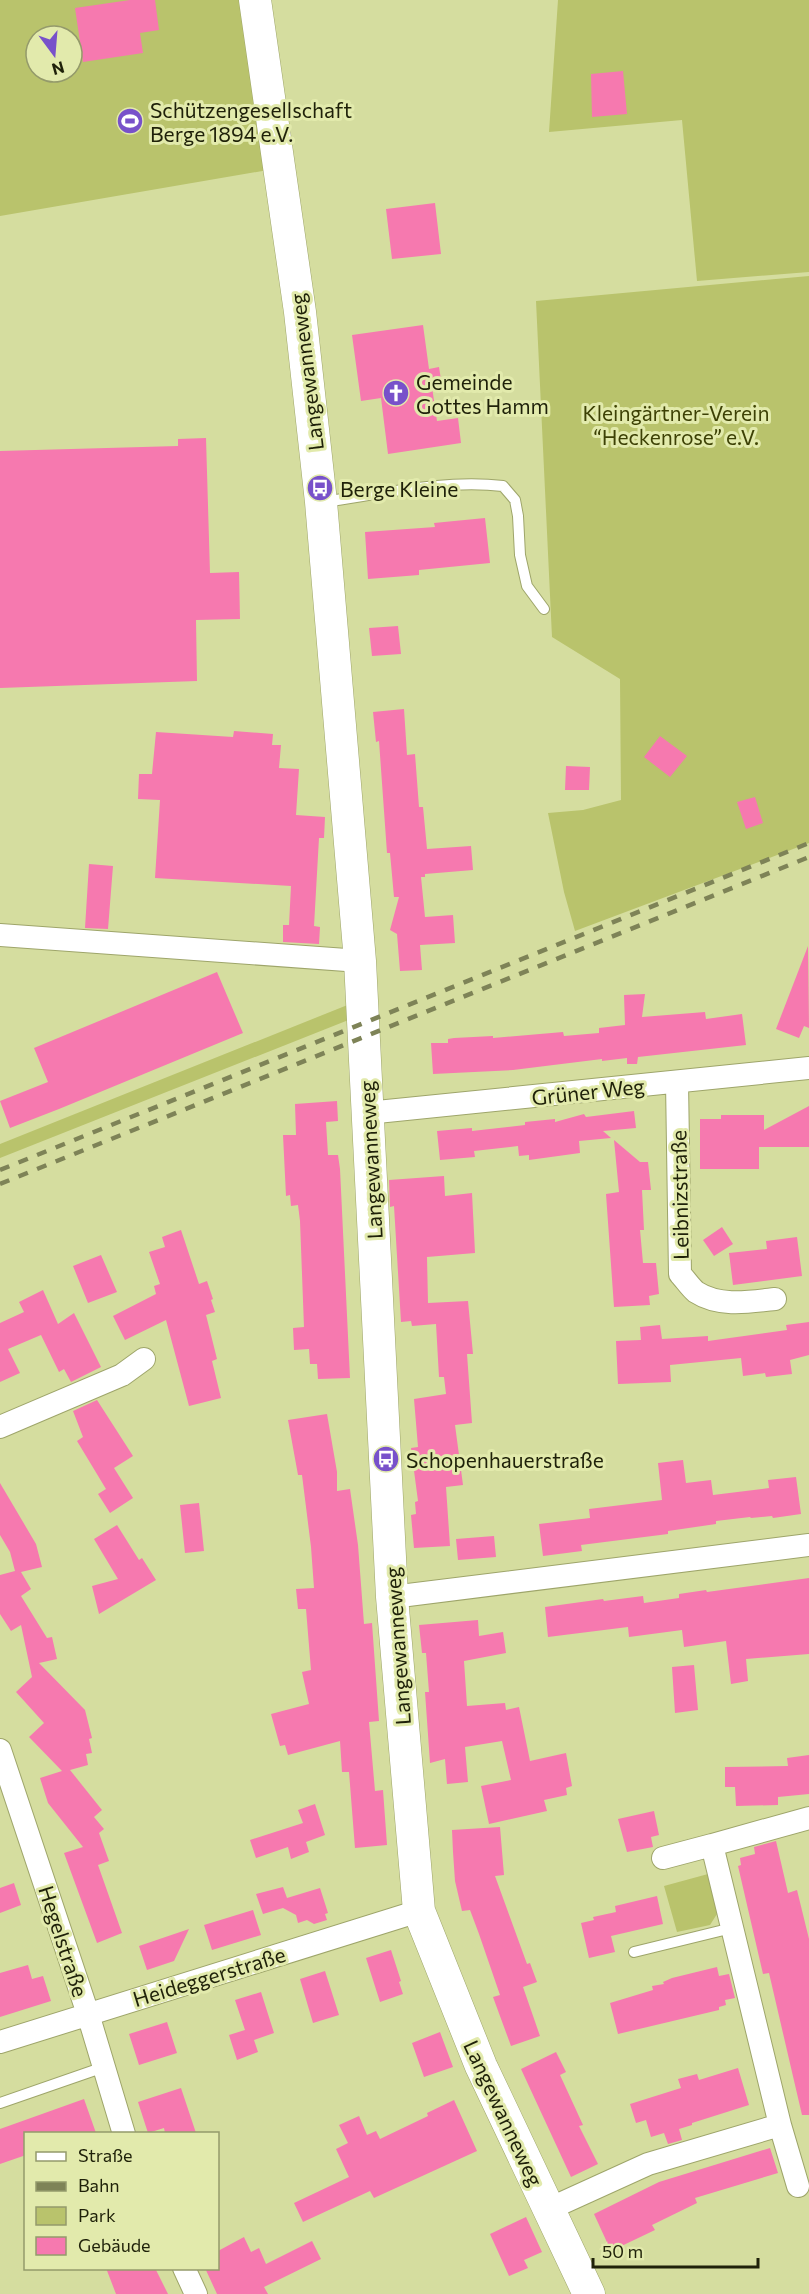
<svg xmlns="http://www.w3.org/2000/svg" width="809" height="2294" viewBox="0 0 809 2294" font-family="Commissioner,sans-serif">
  <rect width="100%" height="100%" fill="#d5dd9f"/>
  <path fill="#b9c36c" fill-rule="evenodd" d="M0,0H242L268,170L0,216ZM36,36H72V72H36Z
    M558,0H809V272L697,281L682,120L549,132Z
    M809,276V843L575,931L564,892L548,813L583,810L621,800L620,679L552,637L536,301Z
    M350,1004L351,1019L0,1158V1144Z
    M708,1874L717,1914L710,1925L677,1932L664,1886Z"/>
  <path fill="#f679af" d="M130,0H155L159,30L140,33L143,53L83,62L75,8Z
    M623,71L627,114L592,117L591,74Z
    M435,203L441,254L392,259L386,209Z
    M423,325L429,369L439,367L442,386L432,387L437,421L458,418L461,443L388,454L381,398L361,401L352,335Z
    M206,438L210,573L239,572L240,619L196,620L197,681L0,688V451L178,446V439Z
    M485,518L490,563L419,570V575L368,579L365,532L435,527L434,523Z
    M398,626L401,654L372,656L369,628Z
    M404,709L407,755L415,754L419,807H423L427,849L471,846L473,870L425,874V877H421L425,917L453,915L455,943L420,945L422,970L400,971L397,934L390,930L399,897H394L390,853H387L379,741L376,742L373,712Z
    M234,731L273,734L272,745H281L279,768L299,769L296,815L325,817L324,838H319L314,926L320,927L319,944L283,942V925H289L291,886L155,878L160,800L138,799L139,774H152L156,732L233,737Z
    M660,736L687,756L670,777L644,757Z
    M566,766L590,767L589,790H565Z
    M755,797L763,823L746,829L737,802Z
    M89,864L113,866L108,929L85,928Z
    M808,946L809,1028L804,1026L799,1038L776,1029Z
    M217,972L243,1033L59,1109L10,1128L0,1101L48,1082L34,1048Z
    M645,994L642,1017L705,1012L706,1019L742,1014L746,1045L638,1057L637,1064H627V1058L602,1061V1059L513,1070L433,1074L431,1043H448V1039L454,1038L493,1036V1038L563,1032L564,1036L599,1033V1028L625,1025L624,995Z
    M337,1101L338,1121L326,1122L328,1155H338L340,1169L350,1378L318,1379L317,1364H310L309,1349L294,1350L293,1328L304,1327L300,1221L298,1205L291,1206L290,1195L286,1196L283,1135H296L295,1104Z
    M809,1106V1147H759V1169H700V1119H721V1115H764V1130Z
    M634,1111L636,1128L603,1131L611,1138L579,1141L580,1153L529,1160V1155L519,1156L518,1146L474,1151L475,1157L440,1160L437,1131L472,1128V1131L525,1125V1122L555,1119V1122L584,1114L586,1117Z
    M614,1140L640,1162H648L651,1190H642L644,1230H640L643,1263H656L659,1294L649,1296L650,1305L614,1307L606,1194L619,1192Z
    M444,1176L445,1196L472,1193L475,1253L427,1257L428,1303L468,1301L473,1354H467L472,1423L455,1425L463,1485L446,1487L450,1546L414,1548L411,1515L416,1514L415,1502L418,1501L411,1448L418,1447L414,1399L446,1394L444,1377H439L436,1324L412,1326L411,1321L401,1322L394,1206L390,1207L389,1180Z
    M722,1227L733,1244L714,1256L703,1240Z
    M181,1230L199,1284L207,1281L213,1299L211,1300L215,1312L206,1315L217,1359L212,1361L221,1398L189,1406L166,1320L125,1340L113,1316L156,1294L154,1286L160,1284L149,1252L165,1247L162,1237Z
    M797,1237L802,1276L733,1285L729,1253L767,1249L766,1241Z
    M101,1255L117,1292L88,1303L73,1266Z
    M43,1290L58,1324L74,1313L101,1367L71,1382L64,1369L59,1372L41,1335L8,1349L20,1373L0,1382V1323L24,1312L19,1302Z
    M809,1322V1355L790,1360L792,1374L766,1377L765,1373L743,1376L741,1358L670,1365L671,1382L618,1384L616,1341L641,1340L640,1327L660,1325L662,1339L708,1336V1341L787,1330L786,1325Z
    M97,1400L133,1456L114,1468L133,1498L110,1513L98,1494L106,1489L77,1441L83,1437L73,1411Z
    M327,1414L337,1472V1491L350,1489L358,1545L364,1624L372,1623L379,1721L369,1722L375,1791L383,1790L387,1845L355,1848L349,1772H342L340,1741L288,1755L285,1745L280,1746L271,1714L309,1704L302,1672L311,1670L306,1609H298L296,1589L314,1588L311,1547L302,1475H298L288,1420Z
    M683,1460L686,1483L711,1480L713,1495L769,1488L768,1480L796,1477L801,1514L773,1518L772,1516L751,1518L750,1517L716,1521V1524L668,1531V1534L581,1545L582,1551L543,1556L539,1524L590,1518L589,1509L662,1500L658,1463Z
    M0,1483L36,1544L42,1567L21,1572L31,1589L21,1596L47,1638L52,1637L57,1659L39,1663L85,1710L92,1738L89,1739L92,1753L86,1754L88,1765L70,1770L102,1810L94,1817L104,1829L99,1833L109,1861L98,1865L122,1933L97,1943L64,1853L83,1847L48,1803L40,1778L62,1771L29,1737L44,1723L16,1692L32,1677L21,1625L11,1631L0,1614V1575L15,1571L10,1552L0,1535Z
    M199,1503L204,1551L185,1553L180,1505Z
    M117,1525L139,1560L142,1558L156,1580L99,1614L92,1586L118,1579L94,1539Z
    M494,1536L496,1557L458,1560L456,1539Z
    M809,1578V1654L746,1659L748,1681L731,1684L726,1641L684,1647L682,1630L629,1637L628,1627L548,1637L545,1607L603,1599L604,1601L643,1596L644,1603L679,1598V1594L706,1590L707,1592Z
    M478,1620L479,1636L503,1632L506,1653L464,1661L467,1706L505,1703L506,1710L519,1707L530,1761L566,1753L572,1786L566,1788L567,1795L544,1800L547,1811L489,1824L481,1786L511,1780L502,1741L465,1747L468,1782L447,1784L445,1759L430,1763L425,1692H429L426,1653H422L419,1625Z
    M694,1665L698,1710L675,1713L672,1667Z
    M809,1755V1794L778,1797V1805L736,1806L735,1787H725V1767L788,1766L787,1758Z
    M315,1804L325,1835L306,1842L309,1852L291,1859L288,1847L256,1858L250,1840L303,1823L298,1810Z
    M654,1811L659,1835L651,1837L653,1847L627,1852L618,1819Z
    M500,1827L504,1875L495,1876L527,1964L530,1963L537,1982L523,1987L540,2036L511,2046L493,1997L500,1995L479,1934L470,1910L462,1911L455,1881L453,1852L452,1830Z
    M776,1841L788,1893L797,1890L809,1939V2115H802L769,1973L763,1974L738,1866L741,1865L740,1858L755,1854L754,1847Z
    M14,1883L21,1905L0,1913V1888Z
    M283,1887L287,1898L320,1888L328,1913L325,1914L327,1920L314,1924L307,1920L298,1923L296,1915L283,1908L263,1914L256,1894Z
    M657,1896L663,1924L611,1936L615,1952L589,1958L581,1923L594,1920L593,1917L616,1912L615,1906Z
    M253,1910L261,1935L212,1950L204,1925Z
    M189,1929L174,1961L147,1970L139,1946Z
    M391,1950L401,1981L399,1982L403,1994L380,2002L366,1958Z
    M28,1965L32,1979L43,1976L51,2001L0,2017V1973Z
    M717,1967L719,1976L729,1974L735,1998L725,2000L726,2005L719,2007V2010L618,2034L610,2003L653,1990L652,1986L664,1984L663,1982L672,1978Z
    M325,1971L339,2015L313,2023L300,1979Z
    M261,1992L274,2033L254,2040L258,2052L237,2060L229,2035L245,2030L235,2000Z
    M167,2022L177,2053L139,2065L129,2034Z
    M440,2032L453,2067L424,2077L412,2043Z
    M556,2052L566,2072L560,2075L583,2125L579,2126L598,2164L571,2177L521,2069Z
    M738,2068L749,2105L692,2123V2125L679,2129L682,2140L668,2144L664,2133L651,2137L646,2120L636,2123L630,2104L681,2088L678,2079L697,2074L699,2080Z
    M181,2088L196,2133H165L164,2128L148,2133L138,2102Z
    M84,2099L96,2133H26V2155L0,2164V2129Z
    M454,2100L477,2151L374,2198L370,2191L303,2222L294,2203L349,2177L336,2149L348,2143L339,2125L359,2116L367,2135L376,2131L380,2139L428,2116L427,2113Z
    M770,2148L778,2173L695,2198L697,2203L652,2225L655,2230L611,2251L594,2214L659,2182Z
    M526,2217L542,2252L524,2260L528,2268L509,2276L490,2234Z
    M244,2237L251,2252L259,2248L266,2264L312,2241L321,2259L264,2287L268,2294H217L205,2268H218V2251Z
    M106,2268H155L168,2294H116Z"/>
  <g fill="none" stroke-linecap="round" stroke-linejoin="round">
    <defs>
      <path id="lane" d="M323,502C381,494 446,479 503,486L515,500L518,516L520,555L527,586L544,609
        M634,1952L732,1928
        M0,2103L104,2067"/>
      <path id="street" d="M0,935L360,961
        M677,1082L680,1274C685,1279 690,1287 696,1292C719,1307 749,1302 775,1299
        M367,1113L809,1068
        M0,1427L122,1375L144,1359
        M392,1597L809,1545
        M0,1750L88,2014L124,2134
        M663,1858L712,1845
        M0,2042L419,1911
        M780,2125L798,2186
        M549,2209L648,2164L780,2125L712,1845L809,1818
        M184,2268L196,2294"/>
      <path id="secondary" d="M255,0L300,312L321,502L360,961L392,1597L419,1911L481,2066L589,2294"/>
    </defs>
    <use href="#lane" stroke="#9ea56a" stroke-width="12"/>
    <use href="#street" stroke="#9ea56a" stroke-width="24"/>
    <use href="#secondary" stroke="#9ea56a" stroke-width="33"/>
    <use href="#lane" stroke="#fff" stroke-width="10"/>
    <use href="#street" stroke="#fff" stroke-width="22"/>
    <use href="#secondary" stroke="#fff" stroke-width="32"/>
    <path stroke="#7e8357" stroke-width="4.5" stroke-dasharray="10 10" stroke-linecap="butt" d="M0,1170L809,843
      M0,1184L809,857"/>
  </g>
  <defs>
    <symbol id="stadium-disc" viewBox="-11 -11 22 22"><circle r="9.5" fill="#7851ca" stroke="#e2eaac"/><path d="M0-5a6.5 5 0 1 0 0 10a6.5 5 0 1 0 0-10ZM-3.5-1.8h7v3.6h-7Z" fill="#fff"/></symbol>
    <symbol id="church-disc" viewBox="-11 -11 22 22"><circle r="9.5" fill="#7851ca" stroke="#e2eaac"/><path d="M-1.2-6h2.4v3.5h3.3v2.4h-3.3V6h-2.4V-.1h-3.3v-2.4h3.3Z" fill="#fff"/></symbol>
    <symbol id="bus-disc" viewBox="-11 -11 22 22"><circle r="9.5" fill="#7851ca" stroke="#e2eaac"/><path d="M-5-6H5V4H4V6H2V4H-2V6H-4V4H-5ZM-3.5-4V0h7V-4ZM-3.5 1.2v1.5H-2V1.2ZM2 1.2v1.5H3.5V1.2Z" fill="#fff"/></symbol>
  </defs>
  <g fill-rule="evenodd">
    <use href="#stadium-disc" x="115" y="106" width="30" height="30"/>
    <use href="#church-disc" x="381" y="378" width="30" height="30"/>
    <use href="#bus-disc" x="305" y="473" width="30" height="30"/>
    <use href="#bus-disc" x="371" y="1444" width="30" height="30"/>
  </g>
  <g text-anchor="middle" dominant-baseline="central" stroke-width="6" stroke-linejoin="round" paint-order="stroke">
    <g font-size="21" fill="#1f2109" stroke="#e2eaac" text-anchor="start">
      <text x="150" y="109">Schützengesellschaft<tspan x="150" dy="24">Berge 1894 e.V.</tspan></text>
      <text x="416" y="381">Gemeinde<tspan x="416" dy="24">Gottes Hamm</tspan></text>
      <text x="340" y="488">Berge Kleine</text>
      <text x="406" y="1459">Schopenhauerstraße</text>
    </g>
    <g font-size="21" fill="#1f2109" stroke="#e2eaac">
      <text transform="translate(306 372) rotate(-97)">Langewanneweg</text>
      <text transform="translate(588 1091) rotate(-6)">Grüner Weg</text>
      <text transform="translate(370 1160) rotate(-93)">Langewanneweg</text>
      <text transform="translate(679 1195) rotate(-91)">Leibnizstraße</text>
      <text transform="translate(397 1646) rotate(-94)">Langewanneweg</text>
      <text transform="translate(64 1941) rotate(72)">Hegelstraße</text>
      <text transform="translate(209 1976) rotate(-17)">Heideggerstraße</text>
      <text transform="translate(504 2113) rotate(65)">Langewanneweg</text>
    </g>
    <g font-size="21" fill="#3d4105" stroke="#e2eaac">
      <text x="676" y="412">Kleingärtner-Verein<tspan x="676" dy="24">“Heckenrose” e.V.</tspan></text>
    </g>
  </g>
  <rect x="24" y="2132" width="195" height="138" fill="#e2eaac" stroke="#949a6b" stroke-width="1.5"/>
  <rect x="36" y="2152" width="30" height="9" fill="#ffffff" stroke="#949a6b" stroke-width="1.5"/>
  <text x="78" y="2162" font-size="18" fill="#1f2109">Straße</text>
  <rect x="36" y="2182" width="30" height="9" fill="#7e8357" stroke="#949a6b" stroke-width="1.5"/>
  <text x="78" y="2192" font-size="18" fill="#1f2109">Bahn</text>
  <rect x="36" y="2207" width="30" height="18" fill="#b9c36c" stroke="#949a6b" stroke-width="1.5"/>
  <text x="78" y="2222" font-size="18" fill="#1f2109">Park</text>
  <rect x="36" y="2237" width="30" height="18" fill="#f679af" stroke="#949a6b" stroke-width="1.5"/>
  <text x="78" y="2252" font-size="18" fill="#1f2109">Gebäude</text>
  <g transform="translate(54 54) rotate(164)"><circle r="28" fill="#e2eaac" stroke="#949a6b" stroke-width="1.5"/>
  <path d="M0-4.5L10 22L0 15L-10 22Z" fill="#7851ca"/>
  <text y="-9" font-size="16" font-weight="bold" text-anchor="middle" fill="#1f2109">N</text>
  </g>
  <path d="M593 2258v9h165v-9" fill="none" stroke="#1f2109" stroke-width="3"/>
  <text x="602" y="2258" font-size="18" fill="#1f2109" stroke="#e2eaac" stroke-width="4.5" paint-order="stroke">50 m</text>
</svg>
